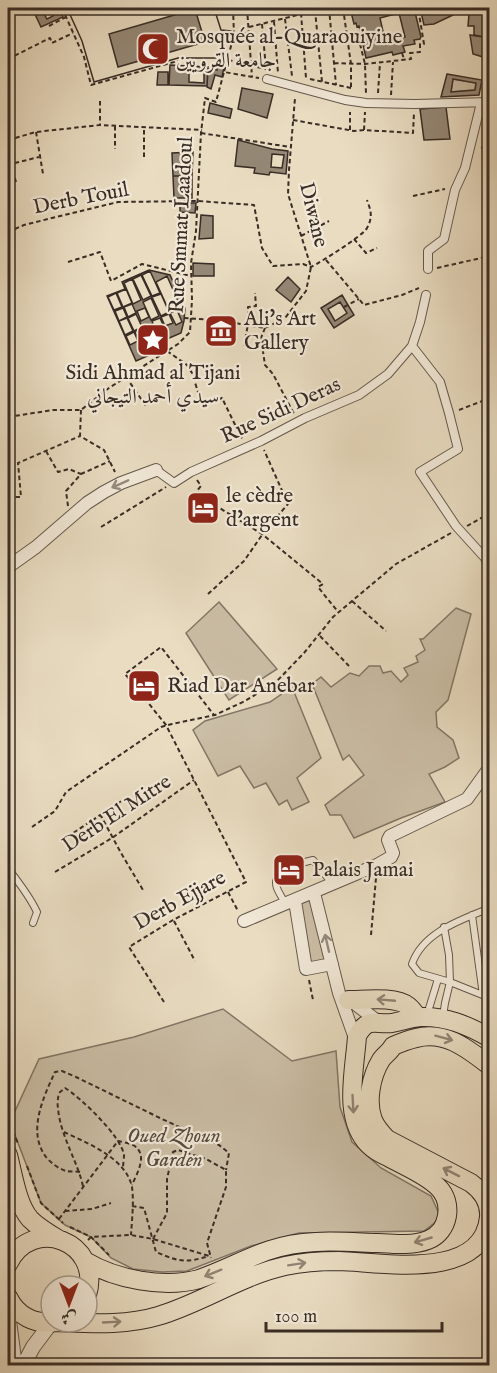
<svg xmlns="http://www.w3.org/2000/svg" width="497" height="1373" viewBox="0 0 497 1373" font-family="'IM FELL English',Amiri,serif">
  <rect width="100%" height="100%" fill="#e9dcc1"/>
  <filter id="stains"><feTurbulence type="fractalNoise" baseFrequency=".00333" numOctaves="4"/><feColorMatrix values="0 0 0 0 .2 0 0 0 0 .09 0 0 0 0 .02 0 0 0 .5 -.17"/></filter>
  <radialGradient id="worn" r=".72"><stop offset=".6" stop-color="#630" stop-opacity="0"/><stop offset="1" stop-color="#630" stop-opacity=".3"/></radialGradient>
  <path fill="#cbbea6" stroke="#827666" stroke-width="1.5" d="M453,79L476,83L475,90L451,92Z
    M219,602L277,669L229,700L186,633Z
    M456,608L471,614L448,700L436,712L437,727L453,740L459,758L445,767L429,774L445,802L401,818L354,838L341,815H330L325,805L364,775L349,755L343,760L312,684L321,677L331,687L350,673L359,676L369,666H380L383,673L391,671L401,682L408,675L404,668L418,662L416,656L425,650L420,639H423Z
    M292,687L321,758L297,778L309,802L292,810L287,800L279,805L266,783L254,788L240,766L218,776L193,730L205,721L270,702Z
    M312,888L330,963L306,968L293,896Z
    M223,1009L292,1061L336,1051L340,1107L352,1142L381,1168L431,1196L441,1218L424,1231L299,1233L251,1246L187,1271L162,1272L133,1269L111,1258L91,1237L65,1225L41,1203L10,1122L39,1059L134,1037Z"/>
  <path fill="#958876" stroke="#392d25" stroke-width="1.5" fill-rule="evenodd" d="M38,8H58L63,17L41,27L33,10ZM50,9L53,16L47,19L43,12Z
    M67,8H214L221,30L231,31V40L222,39L221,58H178L94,82L82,41ZM195,9L205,42L118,67L109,34Z
    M67,8H214L221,30L231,31V40L222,39L221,58H178L94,82L82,41Z
    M215,8H221L223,12L216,14Z
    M350,8H414L421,37L420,39L414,40L415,44L403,46L405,52L393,55L392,52L366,58L359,26L357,27L356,23L354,24ZM399,13L405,37L390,41L391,43L386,45L380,18Z
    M420,8H452L453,15L434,24L424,25Z
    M475,11L490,13V38L474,35V26H468L469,14Z
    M470,35L490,38V53H485L483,57L473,54Z
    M170,65L208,67L207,86L169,85ZM189,69L204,70V83L189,82Z
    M217,66L224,67L222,77L215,75L211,89L207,87L208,69L217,70Z
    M158,72H168V85H157Z
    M447,74L482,80L479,95L441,97ZM453,79L476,83L475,90L451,92Z
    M242,88L273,94L267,118L238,109Z
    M210,103L232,109L230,118L208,113Z
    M446,107L450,139L424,140L420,109Z
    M238,140L272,149L288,151L286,174L270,172L269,175L254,173L255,168L235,166ZM272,154L284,155L282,168L271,167Z
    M193,152L192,176H173L172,153Z
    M173,176H192V198H174Z
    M180,203H196L195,213L180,212Z
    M201,215L213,216V238L199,239Z
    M193,263L214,264V276H193Z
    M149,270L170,275L185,308L184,321L181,333L160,342L163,349L136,361L107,296L125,289L122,282ZM167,276L181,308L170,313L156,282ZM152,324L156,333L148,337L144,328Z
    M150,271L160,293L152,296L142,275Z
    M141,275L151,296L143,300L133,279Z
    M288,277L300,289L291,302L276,290Z
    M132,279L141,300L133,304L124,283Z
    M126,289L132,303L123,307L117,293Z
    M116,293L122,307L114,310L108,297Z
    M161,294L169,312L161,316L152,297Z
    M342,295L354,315L334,328L321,308ZM340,302L347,313L335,321L328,309Z
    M151,298L159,316L151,320L143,302Z
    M132,304L136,313L128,317L124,307Z
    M123,308L127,317L119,321L115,311Z
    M145,308L149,317L141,321L137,311Z
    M177,310L182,322L176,325L170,313Z
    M136,314L142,327L134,331L128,318Z
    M169,314L173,323L165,326L161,317Z
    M127,318L133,331L125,335L119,321Z
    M160,318L164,327L156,331L152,321Z
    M143,328L147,337L139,341L135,332Z
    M134,332L138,341L130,345L126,336Z"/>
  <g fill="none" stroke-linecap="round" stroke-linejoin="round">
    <defs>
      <path id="service" d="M8,869L10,871C20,884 30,897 37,912L33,923
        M286,905C282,896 273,887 277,878L305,862L313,860L332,883
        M490,908C461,920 423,932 412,964L419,973L450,982L490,998
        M472,915L483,995
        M427,1015L438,979
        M443,1016L445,1003L450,982L449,955L444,927"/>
      <path id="pedestrian" d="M267,79L345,100L366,103L415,104L490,102
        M428,269V251L444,239L455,190L465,168L481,103
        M412,346L440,382L449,413L458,449L420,472L456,526L485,558L490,570
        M156,470L174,483L191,472L261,441L305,418L359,395L388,374L412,346L420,322L426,295"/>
      <path id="minor" d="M8,567L36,547L87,503L104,492L121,483L156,470
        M314,893L339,993L356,1041
        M295,901L306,969L332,964
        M244,921L377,865L391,857L393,853L388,840L390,836L467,799L490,767
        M350,1000L380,1023"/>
      <path id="tertiary" d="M8,1314L15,1366
        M23,1366L33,1347L51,1323"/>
      <path id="primary" d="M348,1000C365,1000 395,996 408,1006C412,1009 415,1014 418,1017
        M8,1155C13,1174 17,1204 30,1219C38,1227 48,1233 58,1239
        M85,1261C115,1279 164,1289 199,1279C223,1271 246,1258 270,1250C305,1238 343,1242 378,1243C394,1244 413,1246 428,1240C449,1232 454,1203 438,1187C425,1174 404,1166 388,1157C381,1154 374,1150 369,1145C342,1118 355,1070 357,1036C368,1016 375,1025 392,1023C402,1021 410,1018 420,1017C446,1016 467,1025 490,1038
        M8,1264C32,1214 103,1242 87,1295
        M8,1297C17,1316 35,1325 56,1322
        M54,1322C88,1323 125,1326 158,1316C202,1303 240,1276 285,1266C303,1262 321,1261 339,1261C381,1262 483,1282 489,1217C490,1202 482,1191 471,1183L387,1139C381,1133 376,1127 373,1120C366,1102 371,1076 381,1060C384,1055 390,1052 393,1046C400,1043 408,1040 416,1038C445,1030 468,1049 490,1066"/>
    </defs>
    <use href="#service" stroke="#65594c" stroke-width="8"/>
    <use href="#pedestrian" stroke="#65594c" stroke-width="10"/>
    <use href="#minor" stroke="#65594c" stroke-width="14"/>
    <use href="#tertiary" stroke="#65594c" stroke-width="16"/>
    <use href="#primary" stroke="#392d25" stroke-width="20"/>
    <path stroke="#392d25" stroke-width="2" stroke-dasharray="4.5 3" stroke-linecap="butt" d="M62,8L84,57L91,85L178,61
      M233,8L234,35L224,72L259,78
      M247,8L252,77
      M329,8L336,85
      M343,8L351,64V88
      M315,10L322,82
      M301,13L306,78
      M285,19L292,76
      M274,22L278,73
      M262,24L266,69
      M49,26L66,17
      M249,27L326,8
      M234,35L249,33
      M332,35L357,32L365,64L366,94
      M402,53L404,59
      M8,59L50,38L52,43L73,33
      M228,60L266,69
      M334,63L365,64L411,59L410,53L420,52V44H424L418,8
      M310,79L351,88
      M484,92L490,71
      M378,93L380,63
      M391,95L393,62
      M100,101V125
      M293,120L354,131L364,130L413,133L414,113
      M115,126V149
      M350,130V112
      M364,130L365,112
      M36,132L43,174
      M201,133L290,147
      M8,140L36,132L100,125L202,130
      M481,148L490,145
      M144,157V127
      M16,182L11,164L39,157
      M413,196L445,189
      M8,232L24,225L56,217L118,202L198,201L254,205L262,248L273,266L303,264L311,267C321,262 364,235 367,228C373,217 371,211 367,200
      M301,236L329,221
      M354,239L366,253L377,248
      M326,260L364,305L402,295L419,288
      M68,262L100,252L111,281L142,264L191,276
      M437,268L490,256
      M344,307L359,299
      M8,312L11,320
      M184,318L217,320L265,328L285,318L306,291L311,267L288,194L289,170L295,98
      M265,328L261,338L265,365L273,374L294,414
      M244,346L248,324V307L256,306L255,293
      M167,351L187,365L192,373L198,392L205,405L222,398L242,439
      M126,377L146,406
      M81,410L80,436L104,450L115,472
      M459,410L490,398
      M8,417L53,410H81L109,388L178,344L190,332L192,300L191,263L196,231L201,133L205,98L216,102L224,72
      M8,442H9
      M46,451L58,472L69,469L81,474
      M197,480L201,486L197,491L207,504H213L262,534L323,584L318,587L339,613
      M8,497H21L18,463L80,436
      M68,506L66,491L81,474L110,461
      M467,526L490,513
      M101,527L166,487
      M262,534L288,504L264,450
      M208,594L244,561L262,535
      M352,601L386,631
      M320,636L349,666
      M100,814L121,853L143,890
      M32,827L55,811L66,792L161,727L172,724L215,715L245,701L276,682L304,653L333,617L396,564L451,533
      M61,841L129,796
      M55,872L112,838L194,780
      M228,892L238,911
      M174,921L195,961
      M371,935L376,878
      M309,980L313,1000
      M164,1002L129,947L173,920L246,882L166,725L125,674L161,647L214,715
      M8,1117L18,1144
      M64,1132C87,1143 126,1158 132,1187C134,1202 132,1219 131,1235
      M27,1166L41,1203L63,1223
      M80,1172C75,1171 70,1172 66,1171C59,1169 51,1163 46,1157C27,1132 43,1098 55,1072L62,1071L76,1077L162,1119L219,1145L229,1153L226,1170
      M83,1186C77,1160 60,1135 58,1108C57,1103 58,1098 59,1093L65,1088C81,1098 121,1136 124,1155C124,1159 123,1164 123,1169
      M132,1206L144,1208L156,1252C179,1262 186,1263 209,1256
      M65,1211L92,1209L111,1203
      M59,1219L118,1141C122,1142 128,1143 133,1145C149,1154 137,1173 132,1185
      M70,1227L91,1237L109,1255
      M153,1239L167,1213V1179L173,1152L178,1150L206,1159L226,1170V1187L207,1243L211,1258
      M88,1240L91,1237L131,1235L153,1239L209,1256"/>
    <use href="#service" stroke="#f1e8d7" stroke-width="6"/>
    <use href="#pedestrian" stroke="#f1e8d7" stroke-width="8"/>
    <use href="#minor" stroke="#f1e8d7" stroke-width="12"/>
    <use href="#tertiary" stroke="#f1e8d7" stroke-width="14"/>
    <use href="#primary" stroke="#e9dcc1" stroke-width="18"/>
  </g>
  <defs><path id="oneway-shaft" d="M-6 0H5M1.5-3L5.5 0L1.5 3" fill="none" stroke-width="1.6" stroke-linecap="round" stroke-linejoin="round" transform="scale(1.5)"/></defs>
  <g stroke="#958a7e">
    <use href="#oneway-shaft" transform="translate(120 484) rotate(156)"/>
    <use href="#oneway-shaft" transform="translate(327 943) rotate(-103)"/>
  </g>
  <g stroke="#918473">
    <use href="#oneway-shaft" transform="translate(386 1000) rotate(-175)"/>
    <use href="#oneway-shaft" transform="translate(444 1038) rotate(15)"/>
    <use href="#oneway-shaft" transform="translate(353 1104) rotate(87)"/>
    <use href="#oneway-shaft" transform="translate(451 1172) rotate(-153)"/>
    <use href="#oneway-shaft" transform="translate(423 1240) rotate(164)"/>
    <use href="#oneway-shaft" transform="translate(297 1264) rotate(-9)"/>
    <use href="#oneway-shaft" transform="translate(213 1273) rotate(158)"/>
    <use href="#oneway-shaft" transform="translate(112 1322) rotate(-3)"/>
  </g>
  <defs>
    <symbol id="mosque-square" viewBox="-11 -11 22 22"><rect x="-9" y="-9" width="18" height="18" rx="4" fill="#8f2418" stroke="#f1e8d7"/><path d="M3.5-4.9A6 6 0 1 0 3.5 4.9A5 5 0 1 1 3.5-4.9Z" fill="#fff"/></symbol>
    <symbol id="museum-square" viewBox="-11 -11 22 22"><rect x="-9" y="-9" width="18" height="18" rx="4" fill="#8f2418" stroke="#f1e8d7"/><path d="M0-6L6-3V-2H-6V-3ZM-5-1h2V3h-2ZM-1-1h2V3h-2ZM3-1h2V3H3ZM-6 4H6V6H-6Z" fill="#fff"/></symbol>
    <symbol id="sight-square" viewBox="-11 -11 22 22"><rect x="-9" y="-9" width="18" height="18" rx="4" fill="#8f2418" stroke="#f1e8d7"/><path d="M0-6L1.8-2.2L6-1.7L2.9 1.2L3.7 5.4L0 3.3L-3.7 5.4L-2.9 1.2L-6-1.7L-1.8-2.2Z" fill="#fff"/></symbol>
    <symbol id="hotel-square" viewBox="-11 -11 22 22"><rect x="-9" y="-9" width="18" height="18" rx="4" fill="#8f2418" stroke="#f1e8d7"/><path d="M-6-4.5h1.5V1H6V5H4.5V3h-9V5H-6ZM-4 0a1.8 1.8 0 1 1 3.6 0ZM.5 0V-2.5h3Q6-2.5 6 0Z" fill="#fff"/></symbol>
  </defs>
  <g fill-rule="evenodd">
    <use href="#mosque-square" x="134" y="30" width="38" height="38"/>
    <use href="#museum-square" x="202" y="312" width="38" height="38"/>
    <use href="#sight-square" x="134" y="321" width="38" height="38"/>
    <use href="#hotel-square" x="184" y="489" width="38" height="38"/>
    <use href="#hotel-square" x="125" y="667" width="38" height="38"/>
    <use href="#hotel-square" x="270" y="851" width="38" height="38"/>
  </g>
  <g text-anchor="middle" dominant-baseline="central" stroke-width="4.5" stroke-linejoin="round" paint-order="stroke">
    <g font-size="21" fill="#392d25" stroke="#f1e8d7" text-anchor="start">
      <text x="176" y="37">Mosquée al-Quaraouiyine<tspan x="176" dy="24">جامعة القرويين</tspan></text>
      <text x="244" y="319">Ali's Art<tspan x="244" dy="24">Gallery</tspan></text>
      <text x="153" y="373" text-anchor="middle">Sidi Ahmad al Tijani<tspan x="153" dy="24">سيدي أحمد التيجاني</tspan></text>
      <text x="226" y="496">le cèdre<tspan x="226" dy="24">d'argent</tspan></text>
      <text x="167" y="686">Riad Dar Anebar</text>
      <text x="312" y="870">Palais Jamai</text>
    </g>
    <g font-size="21" fill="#392d25" stroke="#f1e8d7">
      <text transform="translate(81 199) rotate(-11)">Derb Touil</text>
      <text transform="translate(313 215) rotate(76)">Diwane</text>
      <text transform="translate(182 225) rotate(-87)">Rue Smmat Laadoul</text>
      <text transform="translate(281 411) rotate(-25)">Rue Sidi Deras</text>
      <text transform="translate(117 814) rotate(-33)">Derb El Mitre</text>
      <text transform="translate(180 901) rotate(-29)">Derb Ejjare</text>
    </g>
    <g font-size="21" font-style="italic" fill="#564a3f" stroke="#f1e8d7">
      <text x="174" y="1136">Oued Zhoun<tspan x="174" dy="24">Garden</tspan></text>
    </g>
  </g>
  <rect width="497" height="1373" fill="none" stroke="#e9dcc1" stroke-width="30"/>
  <rect x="9" y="9" width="479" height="1355" fill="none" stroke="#392d25" stroke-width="3"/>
  <rect x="15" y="15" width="467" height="1343" fill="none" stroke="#392d25" stroke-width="1.5"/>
  <g transform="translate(69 1304) rotate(180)"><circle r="28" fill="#f1e8d7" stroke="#a79d90" stroke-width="1.5"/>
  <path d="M0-4.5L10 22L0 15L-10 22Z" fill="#8f2418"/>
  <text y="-9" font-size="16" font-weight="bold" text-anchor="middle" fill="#392d25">ش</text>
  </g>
  <path d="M266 1322v9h176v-9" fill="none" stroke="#392d25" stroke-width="3"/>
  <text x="275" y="1322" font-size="18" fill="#392d25" stroke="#f1e8d7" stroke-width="4.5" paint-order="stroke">100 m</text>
  <rect width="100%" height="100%" filter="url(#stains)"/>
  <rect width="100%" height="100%" fill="url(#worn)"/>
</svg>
